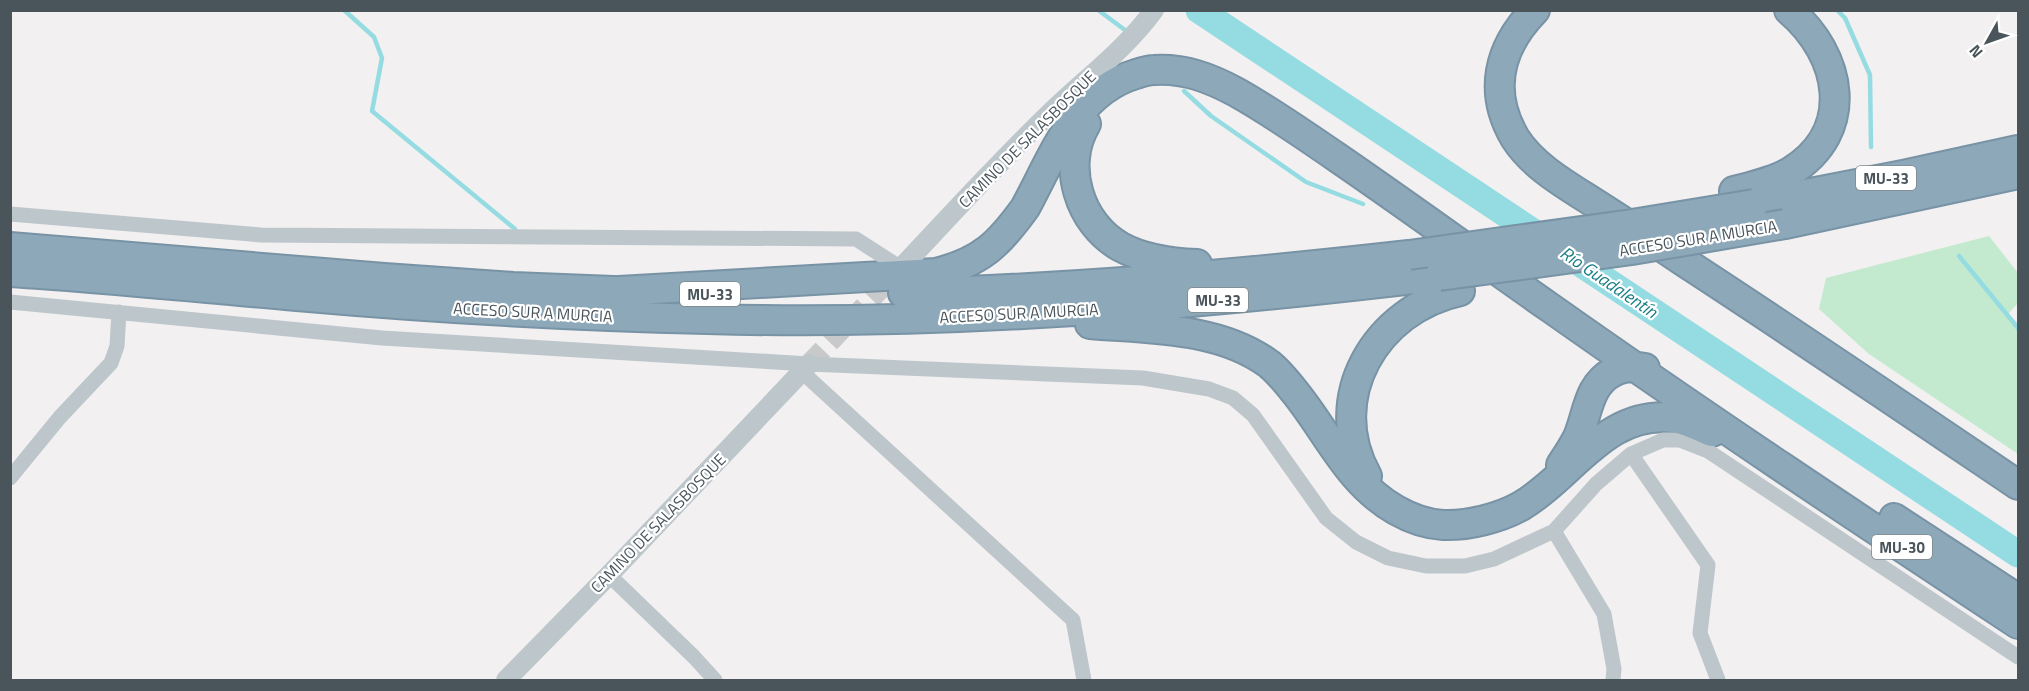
<svg xmlns="http://www.w3.org/2000/svg" width="2029" height="691" viewBox="0 0 2029 691" font-family="'Titillium Web',sans-serif">
  <rect width="100%" height="100%" fill="#f2f0f0"/>
  <path fill="#c3eace" d="M1989,236L2018,273V303L2007,315L2018,327V454L1869,354L1819,309L1826,278Z"/>
  <g fill="none" stroke-linecap="round" stroke-linejoin="round">
    <path stroke="#95dce2" stroke-width="4.5" d="M344,10L374,37L382,58L372,111L515,229
      M1098,10L1125,30
      M1837,10L1845,18L1870,75L1871,147
      M1184,91L1211,116L1306,182L1363,204
      M1959,256L2018,328"/>
    <path stroke="#95dce2" stroke-width="27" d="M1199,10L2018,554"/>
    <path stroke="#c8c9cb" stroke-width="20" stroke-dasharray="20 10" stroke-linecap="butt" d="M809,364L897,272"/>
    <defs>
      <path id="motorway" d="M1535,10C1498,48 1488,92 1515,138C1534,168 1570,187 1599,206C1627,224 1655,242 1683,261C1795,334 1907,410 2018,485
        M1086,124C1061,165 1079,224 1121,247C1143,259 1173,263 1197,264
        M1734,191C1753,186 1773,182 1790,172C1857,131 1842,55 1789,10
        M1754,204L1903,175L2018,150
        M1785,224L2018,174
        M10,247L384,278L513,287L638,292
        M10,272C106,278 202,288 297,296C434,308 570,316 707,319C952,326 1196,305 1439,276
        M619,291L936,273C981,262 999,244 1025,208C1053,157 1075,92 1136,74C1142,72 1148,70 1154,70C1184,68 1210,78 1236,92C1270,111 1303,134 1335,156C1408,206 1479,258 1552,309C1705,417 1862,521 2018,624
        M903,293C1072,289 1241,274 1409,255
        M1090,324C1149,329 1219,327 1269,364C1278,371 1286,381 1294,391C1327,431 1348,483 1396,510C1410,518 1426,524 1443,525C1468,526 1500,518 1521,506C1573,475 1606,410 1673,418C1686,420 1700,427 1712,432
        M1561,465C1567,456 1573,447 1578,437C1588,413 1588,385 1613,372C1623,367 1633,366 1645,368
        M1367,476C1323,398 1376,309 1460,291
        M1894,518L2018,599"/>
    </defs>
    <use href="#motorway" stroke="#7893a5" stroke-width="32"/>
    <path stroke="#bdc6cb" stroke-width="15" d="M10,214L261,235L856,239L901,268
      M10,302L382,338L809,364L1143,378L1209,389L1233,398L1253,415L1326,518L1356,542L1388,558L1426,566H1465L1494,559L1554,531L1596,484L1631,454L1663,440H1680L1708,451L2018,657
      M802,372L1073,620L1084,680
      M1631,454L1708,565L1700,633L1718,680
      M10,478L60,417L111,363L117,346L119,312
      M1554,531L1604,614L1614,669L1613,680
      M609,575L694,657L715,680"/>
    <path stroke="#bdc6cb" stroke-width="20" d="M901,268C950,216 998,163 1050,113C1085,79 1125,50 1154,10
      M506,680L609,575L809,364"/>
    <use href="#motorway" stroke="#8da8b9" stroke-width="28"/>
    <defs>
      <path id="motorway-bridge" d="M1409,255L1632,224L1754,204
        M1439,276L1632,250L1785,224"/>
    </defs>
    <use href="#motorway-bridge" stroke="#7893a5" stroke-width="32" stroke-linecap="butt"/>
    <use href="#motorway-bridge" stroke="#8da8b9" stroke-width="28"/>
  </g>
  <g text-anchor="middle" dominant-baseline="central" stroke-width="4.5" stroke-linejoin="round" paint-order="stroke">
    <g fill="#fff" stroke="#80888c" stroke-width="1.5">
      <rect x="1856" y="166" width="60" height="24" rx="4.5"/>
      <rect x="680" y="282" width="60" height="24" rx="4.5"/>
      <rect x="1188" y="288" width="60" height="24" rx="4.5"/>
      <rect x="1872" y="535" width="60" height="24" rx="4.5"/>
    </g>
    <g font-size="15" font-weight="bold" fill="#4a555b">
      <text x="1886" y="178">MU-33</text>
      <text x="710" y="294">MU-33</text>
      <text x="1218" y="300">MU-33</text>
      <text x="1902" y="547">MU-30</text>
    </g>
    <g font-size="16" fill="#4a555b" stroke="#fff">
      <text transform="translate(1027 139) rotate(-45)">CAMINO DE SALASBOSQUE</text>
      <text transform="translate(1698 238) rotate(-9)">ACCESO SUR A MURCIA</text>
      <text transform="translate(533 312) rotate(3)">ACCESO SUR A MURCIA</text>
      <text transform="translate(1019 313) rotate(-3)">ACCESO SUR A MURCIA</text>
      <text transform="translate(658 523) rotate(-46)">CAMINO DE SALASBOSQUE</text>
    </g>
    <g font-size="18" font-style="italic" fill="#1a7e86" stroke="#fff">
      <text transform="translate(1609 282) rotate(34)">Río Guadalentín</text>
    </g>
  </g>
  <rect width="2029" height="691" fill="none" stroke="#4a555b" stroke-width="24"/>
  <g transform="translate(1987 42) rotate(230)" stroke="#ffffff" stroke-width="4.5" paint-order="stroke">
  <path d="M0-4.5L10 22L0 15L-10 22Z" fill="#4a555b"/>
  <text y="-9" font-size="16" font-weight="bold" text-anchor="middle" fill="#4a555b">N</text>
  </g>
</svg>
